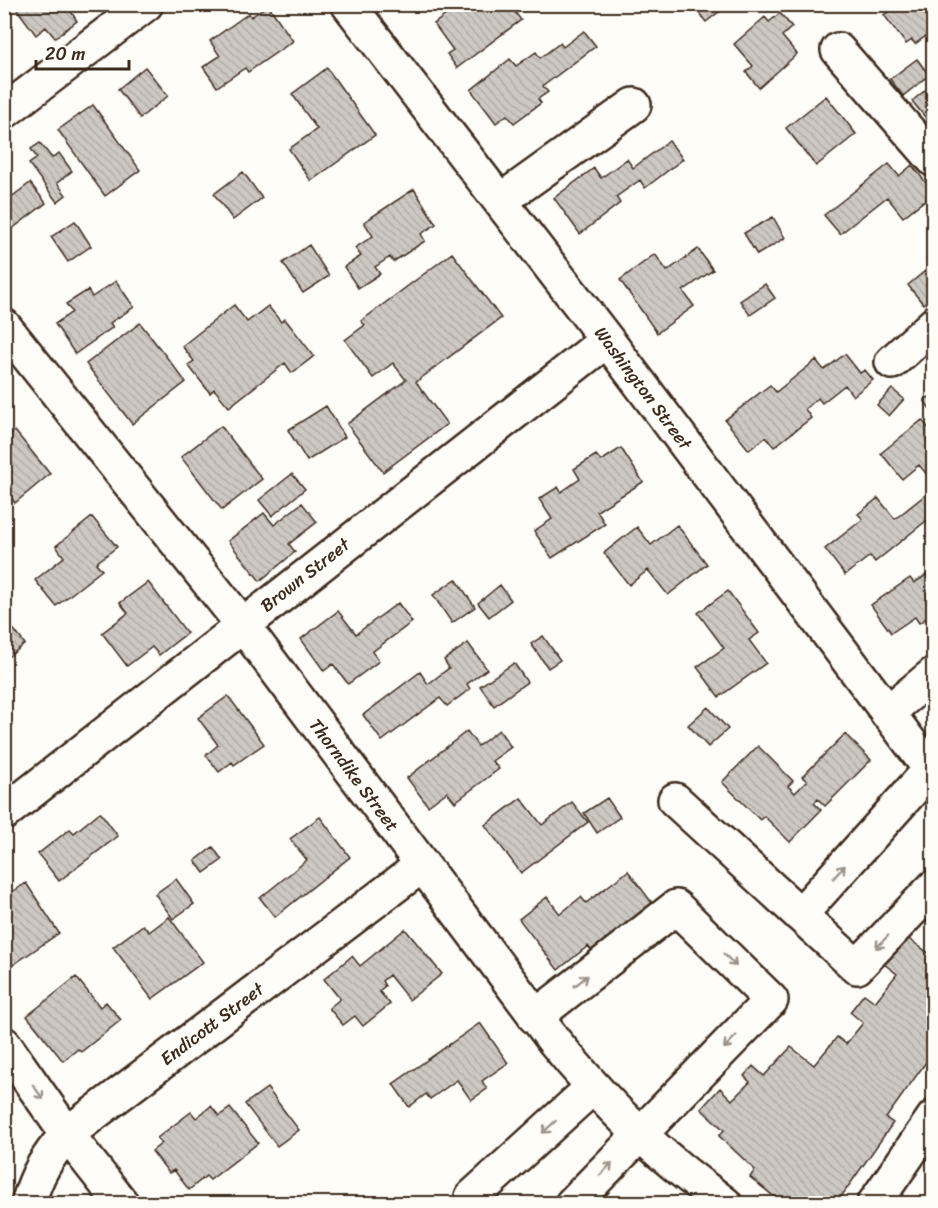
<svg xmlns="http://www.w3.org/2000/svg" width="938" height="1208" viewBox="0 0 938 1208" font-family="Sriracha,sans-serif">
  <defs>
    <pattern id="building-back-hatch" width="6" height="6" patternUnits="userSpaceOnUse" patternTransform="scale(1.5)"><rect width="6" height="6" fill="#cdc8c2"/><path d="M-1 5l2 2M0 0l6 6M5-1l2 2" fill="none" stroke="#b1aca6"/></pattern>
  </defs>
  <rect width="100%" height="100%" fill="#fdfcf7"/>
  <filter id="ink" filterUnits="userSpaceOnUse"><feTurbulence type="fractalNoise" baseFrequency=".0167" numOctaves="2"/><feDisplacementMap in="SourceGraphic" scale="12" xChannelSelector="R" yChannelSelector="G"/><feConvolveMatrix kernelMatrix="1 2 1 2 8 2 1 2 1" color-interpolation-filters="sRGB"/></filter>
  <g filter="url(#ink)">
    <path fill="url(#building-back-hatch)" stroke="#3b2a1e" stroke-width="1.5" d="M13,4H77L70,10L77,21L55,38L46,27L36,35Z
      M505,4L503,6L507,11L511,7L521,20L457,68L447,54L453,50L434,24L451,11L446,5Z
      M692,4H729L706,22Z
      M898,4H934V30L915,44L912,40L906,44L884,15Z
      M268,5L293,41L248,72L245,68L217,87L203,67L220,56L210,41L249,13L251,17Z
      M780,13L792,27L782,36L797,54L759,88L746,72L753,66L734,44L765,17L769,22Z
      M584,31L596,46L543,86L548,92L538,99L541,103L514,123L507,115L496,123L471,90L510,59L516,66L536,52L540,58L560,43L563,47Z
      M917,59L929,75L903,96L890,79Z
      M145,67L168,96L140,118L118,89Z
      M327,68L375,135L311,181L289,149L317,129L292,94Z
      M934,83V128L912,101Z
      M826,96L856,134L816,166L786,128Z
      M93,105L140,170L105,196L58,130Z
      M669,141L683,159L645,188L640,180L616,197L620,203L580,234L554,198L594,168L601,178L627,159L633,168Z
      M40,143L52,158L59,153L72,171L57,183L66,195L57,202L29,164L37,158L31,149Z
      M889,164L899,176L912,165L934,193L903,217L887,197L840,234L824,215Z
      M243,172L262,198L233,220L214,194Z
      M30,183L46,203L4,235V190L10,198Z
      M414,189L436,224L421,234L425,241L393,262L390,257L375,267L380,274L358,288L344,267L361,256L355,248L373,236L364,222Z
      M773,217L785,238L757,255L744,233Z
      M75,221L91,246L68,262L51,237Z
      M309,245L329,276L303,293L283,263Z
      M698,249L713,270L683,291L694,306L657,333L620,280L655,254L667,271Z
      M452,253L501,318L416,382L447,424L383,472L347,424L406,380L393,363L373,378L345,340L365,325L361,321Z
      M934,253V296L923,304L908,285L931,266L926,259Z
      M116,281L134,307L110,323L113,327L75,354L55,324L72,312L66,304L88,290L92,297Z
      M765,284L775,298L750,315L740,301Z
      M234,305L247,322L268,306L281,322L285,319L314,356L292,373L285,363L229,407L214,389L210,393L188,365L194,361L182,346Z
      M140,323L186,382L132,424L86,364Z
      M845,354L860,373L865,370L873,380L853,396L845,385L822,403L818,398L805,409L811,418L774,447L766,437L749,450L725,420L770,385L776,392L816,360L824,370Z
      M892,389L904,399L889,416L877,405Z
      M934,394V414H933L924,400Z
      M326,406L345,437L307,461L288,430Z
      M922,420L934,435V483L919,465L902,479L881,453Z
      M221,426L262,479L222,510L181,457Z
      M15,431L50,474L15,503L4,490V439Z
      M621,448L643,482L597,511L605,524L552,558L534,531L552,519L539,499L558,487L561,492L580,479L574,469L596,455L601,461Z
      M292,474L305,489L272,516L259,500Z
      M934,488V523L930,526L926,521L875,562L870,556L845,575L825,549L863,519L858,514L878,498L895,519Z
      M302,503L317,522L289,544L295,552L260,581L228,541L264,513L274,525Z
      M92,517L117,547L96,563L102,570L56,606L35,580L64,557L56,546Z
      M677,525L707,564L668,595L648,570L629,585L604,553L637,527L651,545Z
      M934,570V613L919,623L915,617L891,633L871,605L910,578L914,583Z
      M456,579L475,607L452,623L433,595Z
      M148,582L187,633L159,655L152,647L127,666L102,633L128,613L120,603Z
      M500,585L511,600L489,617L478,603Z
      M728,591L759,633L749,640L766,663L719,697L697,667L724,648L698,613Z
      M398,603L412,622L372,652L379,661L348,684L333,664L324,671L301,639L338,611L356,634Z
      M4,617L25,644L4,660Z
      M543,636L560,660L548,668L531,644Z
      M468,643L487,669L467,684L470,689L447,706L440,698L382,741L363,715L420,672L428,684L449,668L444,660Z
      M514,663L527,682L494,706L480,686Z
      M228,696L264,744L234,765L232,762L219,772L206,755L218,745L198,718Z
      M708,707L728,729L708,747L688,725Z
      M499,730L511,747L492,761L499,769L455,802L447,792L428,806L407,778L467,731L478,746Z
      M845,734L871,760L825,806L818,799L814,803L821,810L790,842L764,816L760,820L722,782L758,746L793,781L788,786L795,793L807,781L802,777Z
      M521,798L542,825L572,802L588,822L521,873L485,825Z
      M607,798L620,817L597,833L584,813Z
      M100,812L118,836L59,881L38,854L70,829L74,833Z
      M320,817L350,857L275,917L260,898L307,860L290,839Z
      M213,847L222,860L204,873L195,861Z
      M628,871L653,904L592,951L588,946L558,970L519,919L547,897L560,914L581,897L586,903Z
      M176,879L194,904L173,919L155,894Z
      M26,883L59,933L13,965L4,952V886L10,893Z
      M169,917L203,962L152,999L113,947L143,925L149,932Z
      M405,929L442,974L409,1000L389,975L382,981L385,986L379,991L390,1004L363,1026L355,1016L343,1025L329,1008L340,999L324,979L352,956L360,966Z
      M906,937L934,957V1051L886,1118L893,1123L836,1204H783L750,1177L755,1170L719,1136L724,1130L701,1109L720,1088L732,1100L750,1082L744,1076L753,1066L764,1076L791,1047L814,1065L837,1037L846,1044L863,1023L850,1012L864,994L875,1002L897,974L884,964Z
      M76,977L100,1007L106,1002L121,1020L81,1052L78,1049L63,1061L27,1016Z
      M480,1023L508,1063L482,1081L487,1089L471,1100L457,1080L430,1099L426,1094L409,1107L393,1084Z
      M267,1088L299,1130L277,1146L245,1104Z
      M211,1106L219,1116L230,1108L258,1143L210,1180L206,1176L189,1190L174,1170L169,1173L152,1151L162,1143L157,1138L191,1112L196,1118Z"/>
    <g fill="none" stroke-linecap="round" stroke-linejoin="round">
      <defs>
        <path id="minor" d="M348,4L607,340L934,774
          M838,50L934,160
          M4,112L146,4
          M500,201L634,105
          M4,326L242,624L555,1042C591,1086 630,1128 674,1164C690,1178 708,1190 725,1204
          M892,362L934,324
          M887,713L934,674
          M675,800L857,967L934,887
          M4,813L607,340
          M800,915L930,770
          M535,1017L676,907L771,1000L572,1204
          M4,1044L67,1134L122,1204
          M28,1204C37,1173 47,1157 67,1134L421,866
          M473,1204L472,1197L593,1087"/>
        <path id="major" d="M874,1204L934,1117"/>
      </defs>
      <use href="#minor" stroke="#3b2a1e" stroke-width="38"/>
      <use href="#major" stroke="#3b2a1e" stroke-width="38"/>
      <use href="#minor" stroke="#fdfcf7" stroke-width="33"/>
      <use href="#major" stroke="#fdfcf7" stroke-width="33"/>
    </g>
    <defs><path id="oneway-shaft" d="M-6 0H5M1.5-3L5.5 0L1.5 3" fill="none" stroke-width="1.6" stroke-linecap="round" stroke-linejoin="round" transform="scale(1.5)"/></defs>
    <g stroke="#9c938a">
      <use href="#oneway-shaft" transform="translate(839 872) rotate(-48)"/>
      <use href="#oneway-shaft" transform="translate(882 942) rotate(134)"/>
      <use href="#oneway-shaft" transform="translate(730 960) rotate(45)"/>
      <use href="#oneway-shaft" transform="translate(581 981) rotate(-38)"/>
      <use href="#oneway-shaft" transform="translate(730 1042) rotate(134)"/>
      <use href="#oneway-shaft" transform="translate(38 1092) rotate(55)"/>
      <use href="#oneway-shaft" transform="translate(549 1127) rotate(138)"/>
      <use href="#oneway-shaft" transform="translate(606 1169) rotate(-46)"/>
    </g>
  </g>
  <g text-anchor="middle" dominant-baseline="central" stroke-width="5" stroke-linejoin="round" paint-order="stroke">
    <g font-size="18" fill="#3b2a1e" stroke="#fdfcf7">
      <text transform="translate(643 388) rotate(53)">Washington Street</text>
      <text transform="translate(305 575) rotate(-38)">Brown Street</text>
      <text transform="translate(354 775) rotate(53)">Thorndike Street</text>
      <text transform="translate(212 1024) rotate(-37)">Endicott Street</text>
    </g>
  </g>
  <rect width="938" height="1208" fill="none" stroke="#fdfcf7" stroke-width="24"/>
  <rect x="12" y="12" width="914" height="1184" fill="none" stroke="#3b2a1e" stroke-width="2" filter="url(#ink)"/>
  <path d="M36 60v9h93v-9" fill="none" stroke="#3b2a1e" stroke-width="3"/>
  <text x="45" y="60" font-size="18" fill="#3b2a1e" stroke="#fdfcf7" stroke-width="4.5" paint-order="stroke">20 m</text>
</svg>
